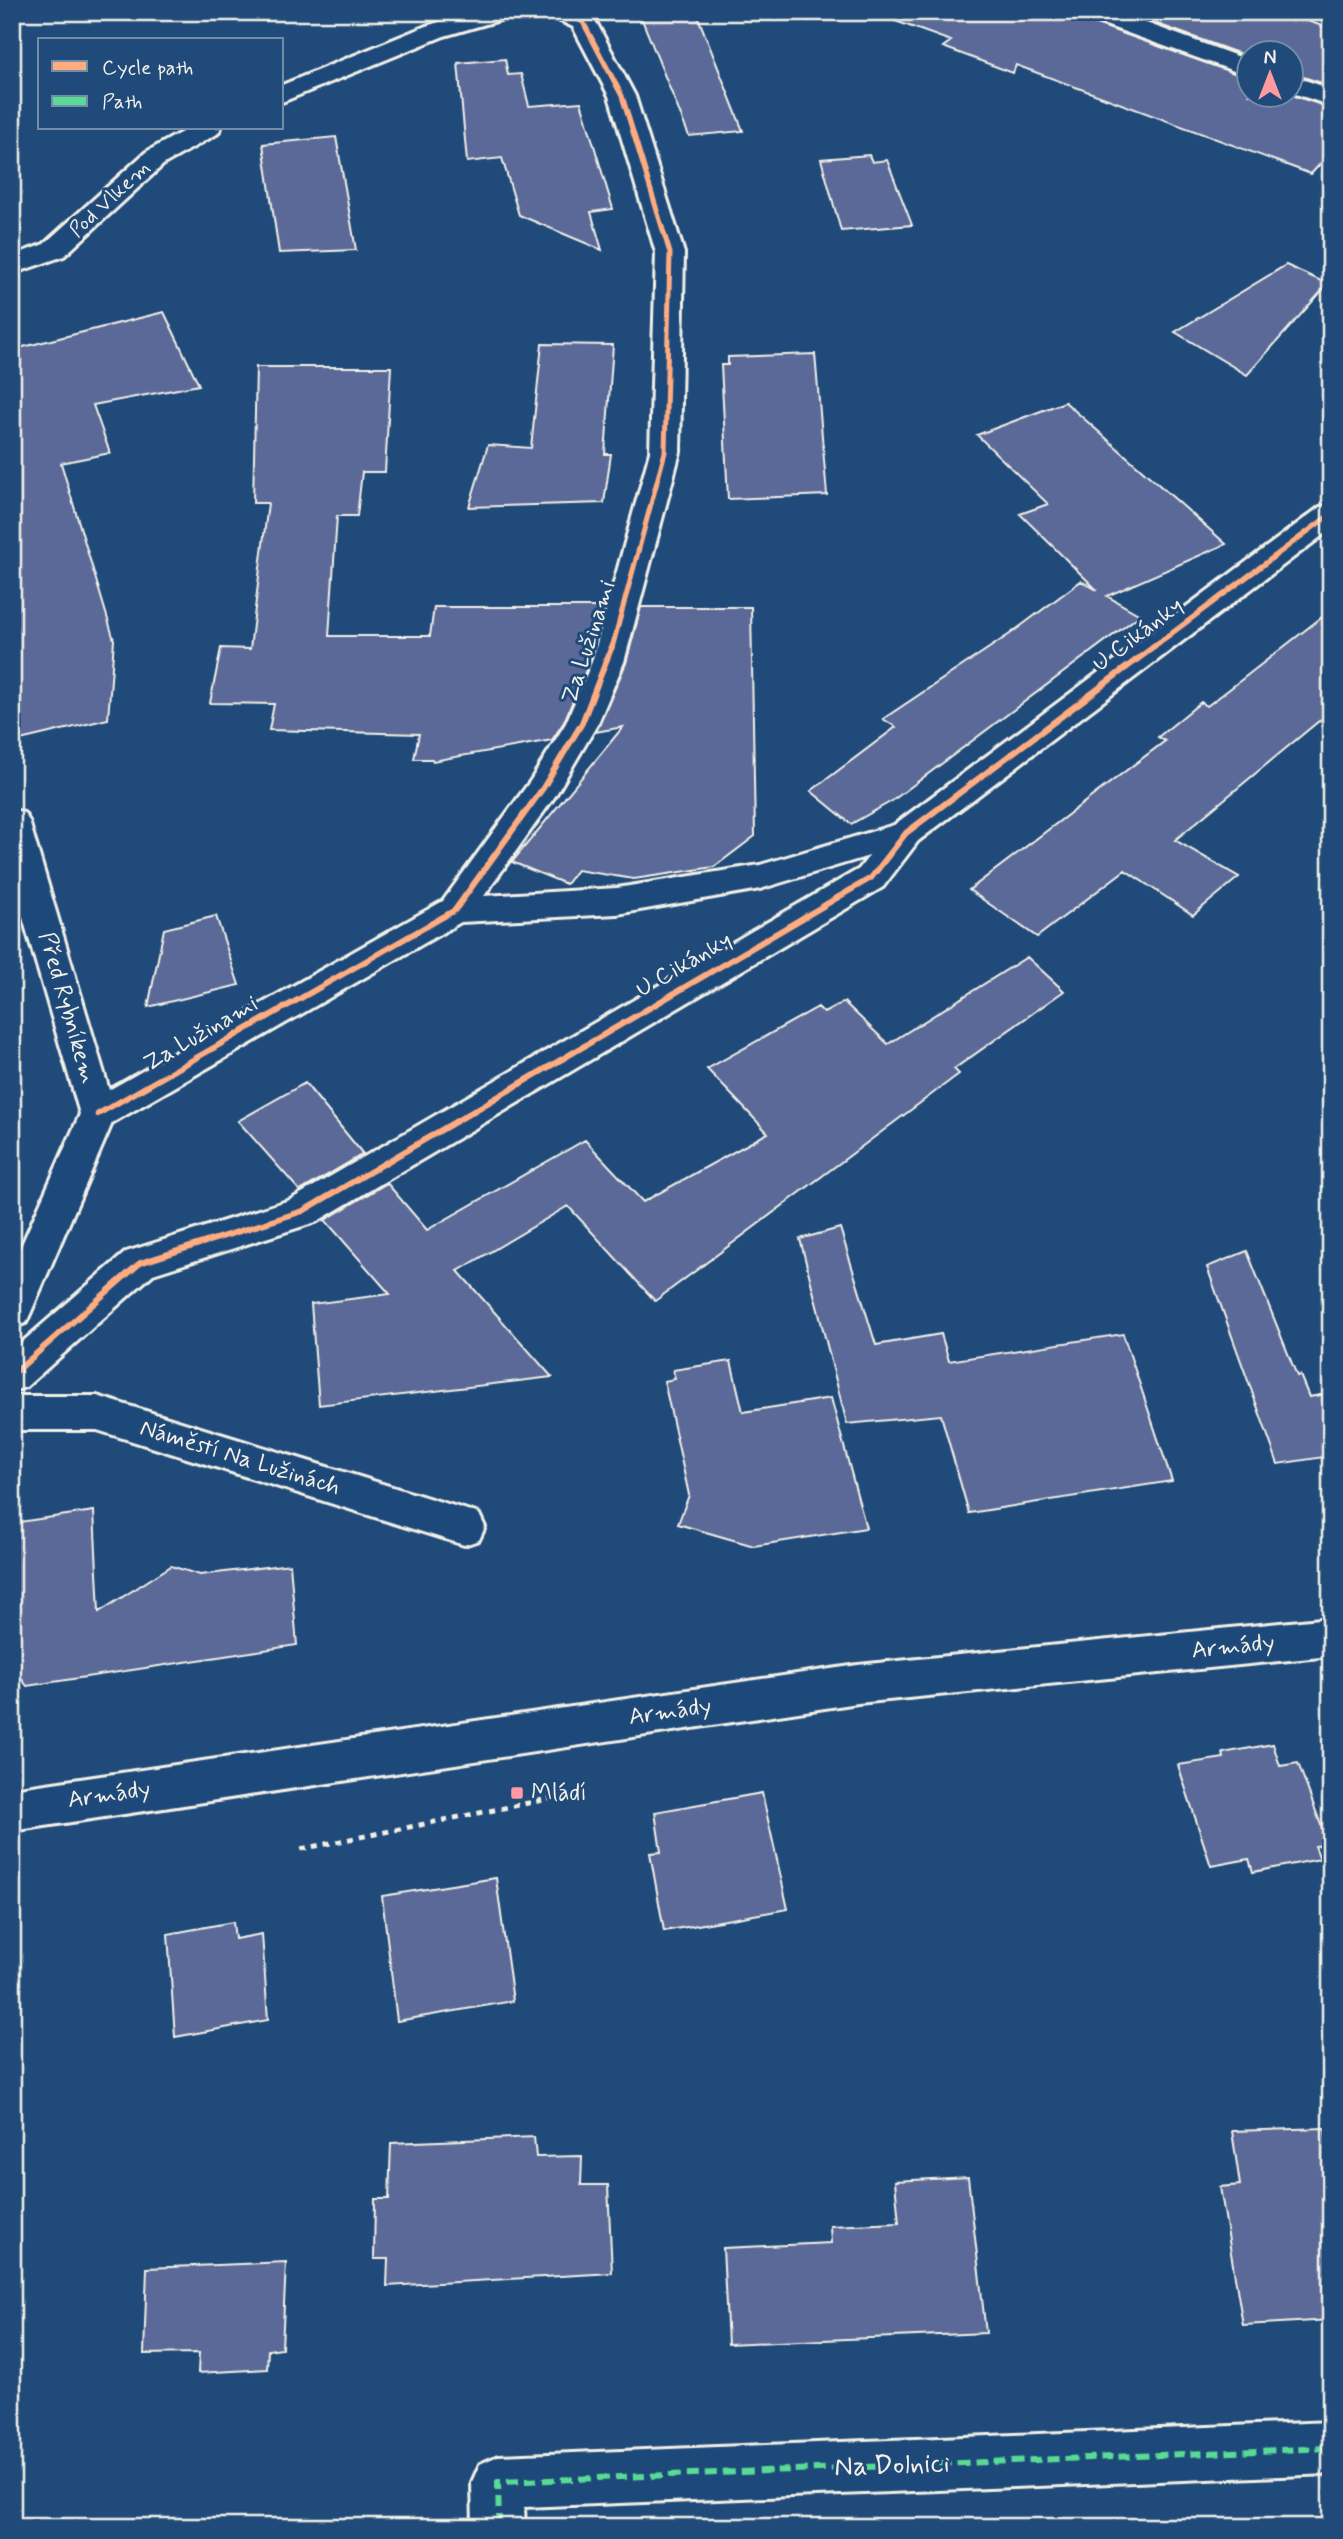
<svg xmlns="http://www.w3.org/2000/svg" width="1343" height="2539" viewBox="0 0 1343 2539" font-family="Mynerve,sans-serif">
  <rect width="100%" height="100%" fill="#1f4a7a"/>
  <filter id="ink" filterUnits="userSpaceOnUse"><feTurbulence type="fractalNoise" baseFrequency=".0143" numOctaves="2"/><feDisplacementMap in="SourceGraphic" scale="14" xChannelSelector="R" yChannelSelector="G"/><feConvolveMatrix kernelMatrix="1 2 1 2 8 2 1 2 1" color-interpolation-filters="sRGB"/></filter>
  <g filter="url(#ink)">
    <path fill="#5a6997" stroke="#f4f1e8" stroke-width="2" d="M639,12H696L743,131L689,136Z
      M888,12H1078L1082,19L1249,78V94H1289L1331,108V152L1311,174L1016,65L1013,73L943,47L951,41L887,18Z
      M1124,12H1282L1331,29V86L1291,73V52H1249V57Z
      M505,59L508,75L521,74L529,106L581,102L613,209L591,212L602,250L519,215L502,158L467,162L458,63Z
      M336,137L356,250L279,253L263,144Z
      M869,155L872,162L887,160L912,225L841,231L821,159Z
      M1286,265L1328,284L1247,375L1175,332Z
      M164,312L199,385L93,405L110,453L61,463L114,640L108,719L12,742V347H23Z
      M542,344L613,345L605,454H611L604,503L469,507L488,445L531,448Z
      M815,354L827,495L728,499L721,365H728V357Z
      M256,367H391L385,472H362L357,516H337L329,636H430L434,607H604L590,661L564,722L552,740L433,761L432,759H414L419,734L269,730L274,704L210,703L221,648L250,649L268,503H253Z
      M1065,402L1226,544L1107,596L1140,615L892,801L851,824L811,791L896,727L883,719L1010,634L1081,581L1097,590L1020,514L1048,504L977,435Z
      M641,607H751L755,836L714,867L634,879L577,870L566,884L512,862L623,727L596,732L626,663Z
      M1331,610V711L1175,840L1239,877L1193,915L1125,870L1037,937L969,890L1165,741L1158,737L1201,702L1207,706L1227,691Z
      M216,916L239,985L148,1007L164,929Z
      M1027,957L1064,991L954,1069L959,1074L655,1301L568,1206L458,1271L552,1377L319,1405L311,1304L390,1294L325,1220L387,1183L427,1230L585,1140L643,1202L768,1133L707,1069L818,1007L824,1013L844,1002L888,1044Z
      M305,1083L363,1154L300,1191L238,1121Z
      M840,1228L876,1345L941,1334L949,1361L1123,1334L1172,1481L969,1513L941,1415L847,1424L800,1239Z
      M1247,1251L1297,1376L1300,1375L1309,1397L1331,1393V1456L1278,1464L1207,1267Z
      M731,1361L743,1412L831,1398L866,1528L754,1546L678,1524L689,1495L664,1381L675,1379L673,1370Z
      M94,1511L99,1612L171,1566L200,1575L290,1564L297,1645L27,1686L12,1666V1523Z
      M1273,1744L1280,1766L1298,1763L1328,1844L1315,1846L1320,1859L1253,1872L1249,1859L1211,1866L1178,1765L1224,1758L1223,1753Z
      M762,1793L788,1909L664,1931L650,1853L661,1852L655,1812Z
      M496,1878L513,2001L397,2021L382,1896Z
      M233,1922L235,1939L262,1934L268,2020L175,2037L168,1934Z
      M1325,2128L1331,2162V2320L1243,2325L1220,2187L1240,2185L1232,2131Z
      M534,2137L536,2157L582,2156L581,2185H608L612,2273L387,2286L388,2259H374L375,2199H389L391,2143Z
      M968,2177L986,2333L728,2344L723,2248L831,2243L830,2226L899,2223L895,2181Z
      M286,2262L282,2348L268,2350L267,2369L198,2373L199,2353L144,2354L147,2268Z"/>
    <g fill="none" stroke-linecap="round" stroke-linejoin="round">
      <defs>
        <path id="street" d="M473,12H513L510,17L444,36L282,102V85L426,26Z
          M549,12C564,12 586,8 596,22L635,96L684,253L680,452L624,662L598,723L555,796L484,896L617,888L760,865L894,825L1320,507L1331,504V529L918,841L883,887L316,1222L153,1274L26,1387L12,1391V1351L126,1252L290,1200L859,869L869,856L760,889L617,914L461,922L112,1123L31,1312L26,1323L12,1328V1267L80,1114L12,880V809L24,813L29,821L109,1090L443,901L531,780L566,723L592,662L650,452L656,253L609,96L573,27L552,17Z
          M1080,12H1116L1248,60V76L1083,17Z
          M1290,75L1331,89V106L1290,92Z
          M189,128H221L217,134L164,164L64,256L12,274V256L44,244L146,152Z
          M12,1396H97L464,1509L479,1514L485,1527L479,1540L464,1545L97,1430H12Z
          M1331,2422V2474L524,2507L525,2527H473L472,2482L480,2464L498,2456Z"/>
        <path id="secondary" d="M1331,1618V1656L858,1703L12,1831V1789L858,1665Z"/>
      </defs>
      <use href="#street" stroke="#f4f1e8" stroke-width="6"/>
      <use href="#secondary" stroke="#f4f1e8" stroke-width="6"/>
      <path stroke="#f4f1e8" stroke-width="5" stroke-dasharray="6 6" stroke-linecap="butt" d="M301,1849L578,1793"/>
      <use href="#street" fill="#1f4a7a" fill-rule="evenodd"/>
      <use href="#secondary" fill="#1f4a7a" fill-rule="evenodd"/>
      <path stroke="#5adb95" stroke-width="6" stroke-dasharray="12 6" stroke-linecap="butt" d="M499,2527L498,2482L1331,2448"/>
      <defs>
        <path id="cycleway-far1" d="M561,12L583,22L622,96L670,253L665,452L612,648
          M1152,648L1331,514"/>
        <path id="cycleway" d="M98,1114L455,910L543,788L582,723L612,646
          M12,1375L140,1263L303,1211L871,878L906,833L1155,646"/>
      </defs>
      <use href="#cycleway-far1" stroke="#1f4a7a" stroke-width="9"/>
      <use href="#cycleway" stroke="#1f4a7a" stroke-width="10"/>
      <use href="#cycleway-far1" stroke="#ffac80" stroke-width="5"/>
      <use href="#cycleway" stroke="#ffac80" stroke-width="6"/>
    </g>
  </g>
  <rect fill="#ff9aa2" stroke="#1f4a7a" stroke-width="2.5" x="510" y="1786" width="14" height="14" rx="3.5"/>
  <g text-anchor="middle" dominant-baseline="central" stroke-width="6" stroke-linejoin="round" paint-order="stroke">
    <g font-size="21" fill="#f4f1e8" stroke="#1f4a7a">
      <text transform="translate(110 199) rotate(-43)">Pod Vlkem</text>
    </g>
    <g font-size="24" fill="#f4f1e8" stroke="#1f4a7a">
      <text transform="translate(1138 635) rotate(-37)">U Cikánky</text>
      <text transform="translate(589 642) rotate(-72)">Za Lužinami</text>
      <text transform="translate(684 965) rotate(-30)">U Cikánky</text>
      <text transform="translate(67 1008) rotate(74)">Před Rybníkem</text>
      <text transform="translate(201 1034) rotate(-30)">Za Lužinami</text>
      <text transform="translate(240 1458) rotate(17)">Náměstí Na Lužinách</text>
      <text transform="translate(1233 1647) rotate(-6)">Armády</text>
      <text transform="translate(670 1712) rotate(-8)">Armády</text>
      <text transform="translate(109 1795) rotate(-8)">Armády</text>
    </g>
    <g font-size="24" fill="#f4f1e8" stroke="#1f4a7a" text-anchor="start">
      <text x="531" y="1793">Mládí</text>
    </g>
    <g font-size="28" fill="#f4f1e8" stroke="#1f4a7a">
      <text transform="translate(892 2466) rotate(-2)">Na Dolnici</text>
    </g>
  </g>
  <rect width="1343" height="2539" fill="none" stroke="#1f4a7a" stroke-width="42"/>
  <rect x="21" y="21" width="1301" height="2497" fill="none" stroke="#f4f1e8" stroke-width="2.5" filter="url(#ink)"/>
  <rect x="38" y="38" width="245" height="91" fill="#1f4a7a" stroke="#748da6" stroke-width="2"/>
  <rect x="52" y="61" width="35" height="10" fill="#ffac80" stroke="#748da6" stroke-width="2"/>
  <text x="102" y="74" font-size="21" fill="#f4f1e8">Cycle path</text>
  <rect x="52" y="96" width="35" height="10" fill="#5adb95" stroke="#748da6" stroke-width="2"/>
  <text x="102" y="108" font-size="21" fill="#f4f1e8">Path</text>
  <g transform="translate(1270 74)"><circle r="33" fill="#1f4a7a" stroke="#748da6" stroke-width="2"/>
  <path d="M0-5L12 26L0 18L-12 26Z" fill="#ff9aa2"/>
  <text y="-10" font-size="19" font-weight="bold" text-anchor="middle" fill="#f4f1e8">N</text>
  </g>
</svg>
